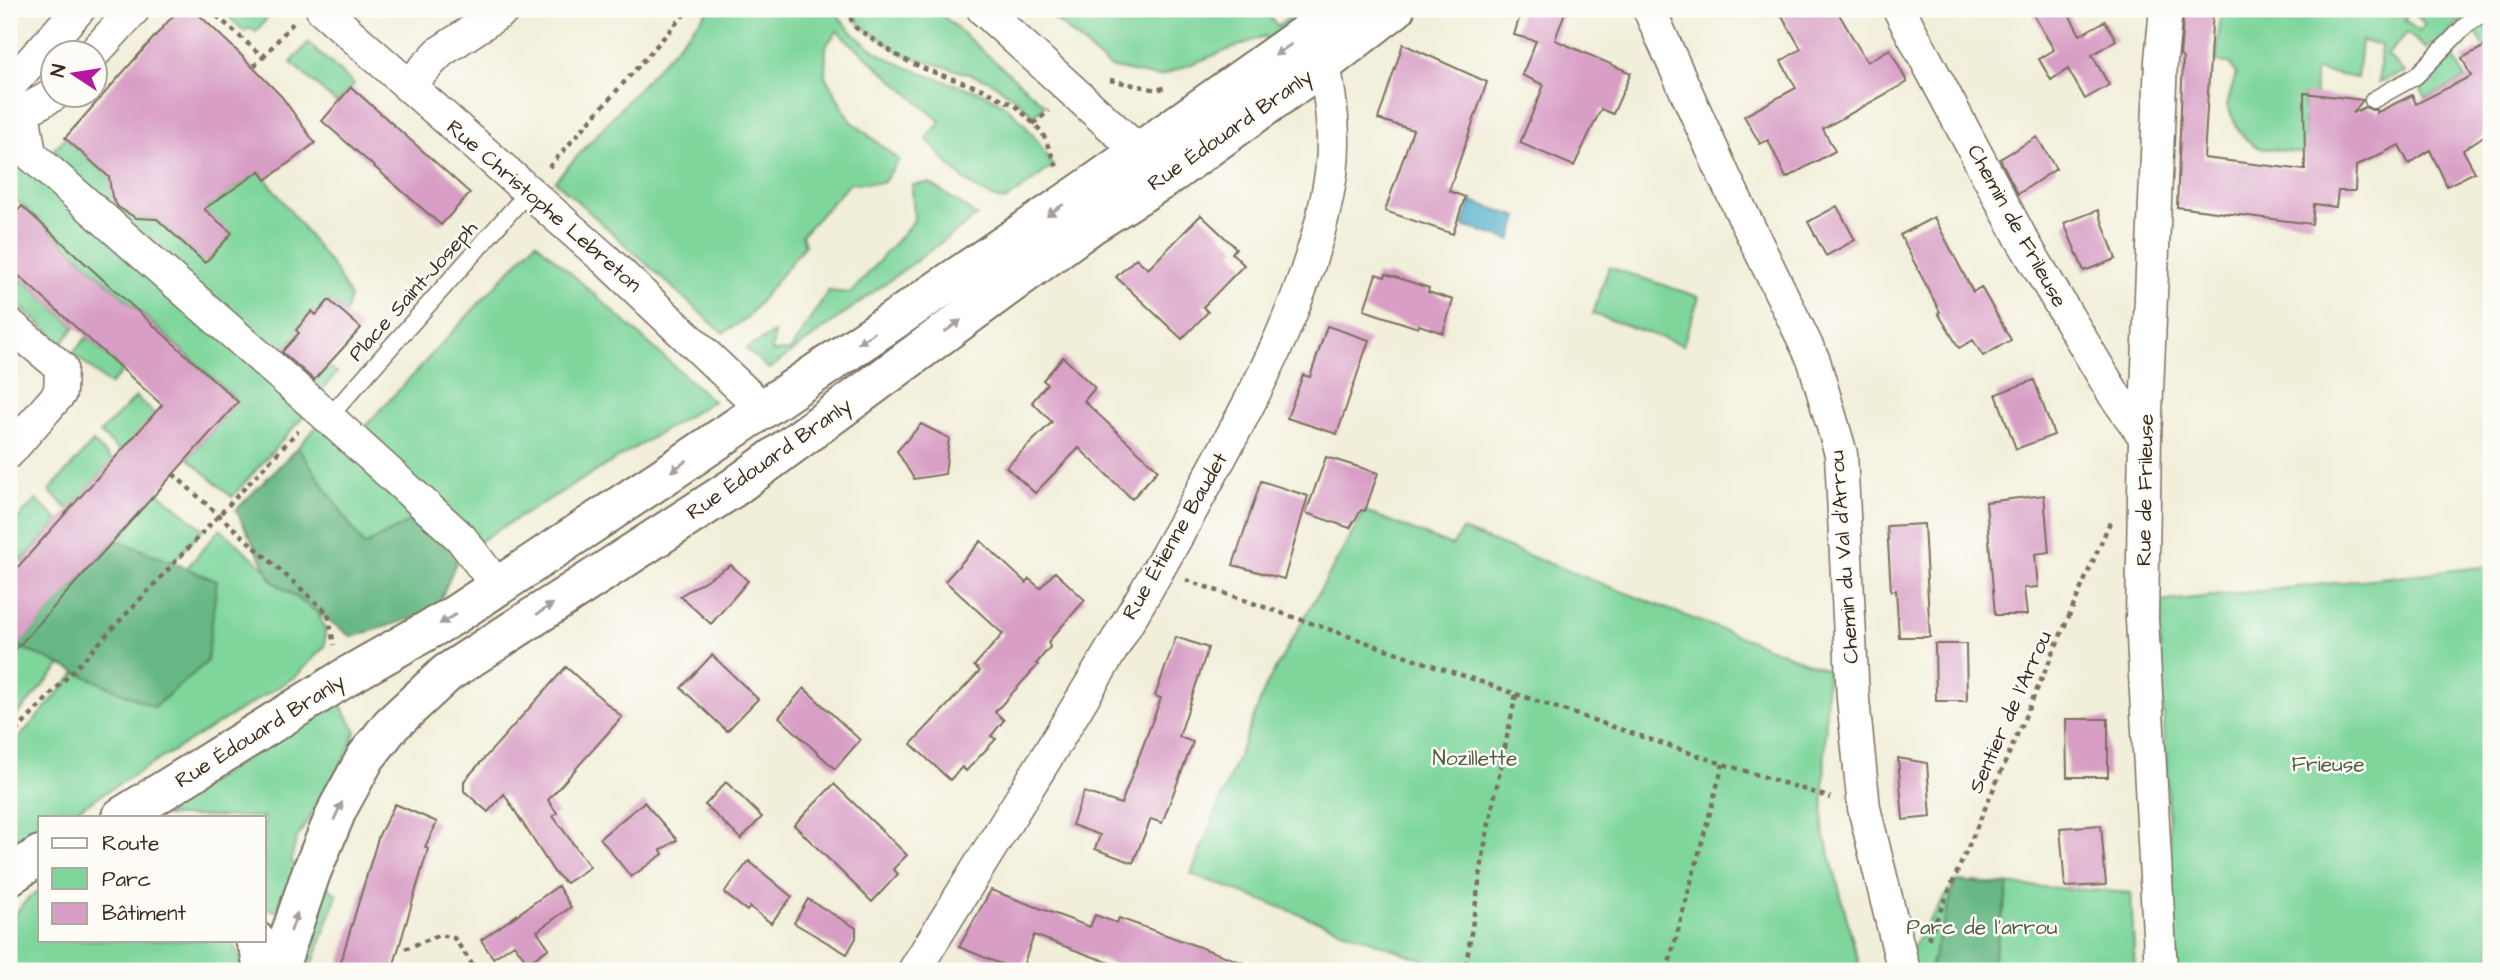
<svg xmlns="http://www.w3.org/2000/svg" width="2500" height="980" viewBox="0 0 2500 980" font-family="'Architects Daughter',sans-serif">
  <rect width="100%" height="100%" fill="#fdfcf7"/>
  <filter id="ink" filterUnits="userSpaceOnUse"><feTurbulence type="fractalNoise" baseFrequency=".0143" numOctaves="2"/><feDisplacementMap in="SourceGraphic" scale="14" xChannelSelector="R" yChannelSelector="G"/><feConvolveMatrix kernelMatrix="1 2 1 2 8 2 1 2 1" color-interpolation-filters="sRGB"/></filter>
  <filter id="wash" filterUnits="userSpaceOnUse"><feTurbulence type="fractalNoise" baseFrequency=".00686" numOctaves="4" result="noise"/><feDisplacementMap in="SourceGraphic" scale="28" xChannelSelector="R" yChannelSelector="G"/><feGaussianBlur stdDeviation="1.57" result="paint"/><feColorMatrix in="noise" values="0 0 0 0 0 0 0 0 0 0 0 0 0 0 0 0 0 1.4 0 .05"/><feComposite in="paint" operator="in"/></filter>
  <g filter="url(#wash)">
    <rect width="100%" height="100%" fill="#f1eed9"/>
    <path fill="#7ed69b" stroke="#5c805c" stroke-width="2" fill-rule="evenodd" d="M220,9H274L256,32L249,28L244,31Z
      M710,9H834C861,52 902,67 948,82C961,87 977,90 989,96C1019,111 1036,138 1053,166L1005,201C969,192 949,165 926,138L941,122L837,31L826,46L825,76L850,120L899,160L883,183H850L802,235L805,245L746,319L723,333L555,181Z
      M851,9H927L942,15L1045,105L1034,116L1016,99L988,80L903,54L860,25Z
      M1044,9H1262L1278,26L1297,9H1326L1274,47L1264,36L1158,77L1109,67Z
      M2224,9H2472L2436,47L2432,43L2427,49L2407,33L2387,55L2405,72L2379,82L2381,45L2361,41L2357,78L2315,70V95L2304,94V117L2316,119V123L2304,121L2305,141L2317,155L2260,148C2241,141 2235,122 2227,105L2236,74L2230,63L2216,62L2221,12ZM2411,10L2425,24L2419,32L2404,19Z
      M2491,20V43L2483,47L2476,31Z
      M308,43L354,84L337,103L291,63Z
      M2453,56L2465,79L2426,99L2421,89Z
      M65,138L110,178L112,197L118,207L136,218L157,219L205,262L231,233L204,209L260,171L335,270L350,297L345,314L329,301L316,315L312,311L296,330L299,333L282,352L313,381L327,366L337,373L316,396L46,157Z
      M9,139L309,410L232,497L188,458L238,401L13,197L9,200Z
      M930,183L977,216L769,369L746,349L774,333L772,352L790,351L828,291L851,293L914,221L912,185Z
      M536,242L713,401L473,545L359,433Z
      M1609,267L1699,297L1683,345L1593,314Z
      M22,279L75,327L62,343L9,297Z
      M87,337L123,370L110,385L73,353Z
      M136,397L155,414L121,452L100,433Z
      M319,424L455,544L364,546L298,447Z
      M93,442L113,461L69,510L49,491Z
      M157,491L203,529L172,563L115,539Z
      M36,500L59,521L22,561L9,548V528Z
      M1365,511L1452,546L1462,530L1827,670L1823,829L1861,971H1447V969L1191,874L1267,684Z
      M220,529L266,569L272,581L318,613L325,629V646L296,676L65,817H40V828L9,842V749L77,672L154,707L217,582L186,569Z
      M2491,566V971H2176L2158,602Z
      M18,646L61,665L9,724V657Z
      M337,699L356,731L347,754L296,840L291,861L304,875L279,912L264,907V817L164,816L181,801Z
      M1956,881L2131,893L2135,971H1896Z
      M324,884L337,895L310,971H289Z
      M40,891V940H231L240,958L242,971H9V921L29,897Z"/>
    <path fill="#66b783" stroke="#507050" stroke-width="2" d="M298,447L364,546L420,516L459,555L436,611L352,637L272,580L236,510Z
      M115,539L217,581L207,662L154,707L18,646Z
      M1956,881L2009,885L1991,971H1929Z"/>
    <path fill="#4dafcc" stroke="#446c75" stroke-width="2" d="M1471,201L1518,217L1511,240L1463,226Z"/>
    <g id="blocks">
      <path fill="#d89ec5" d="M179,9H193L236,50L282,97L315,143L266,180L260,171L204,209L232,233L205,263L157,219L136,218L118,207L112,197L109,177L65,138Z
        M1522,9H1566L1555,40L1631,73L1613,114L1601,109L1574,166L1520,143L1544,85L1522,75L1536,41L1514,35Z
        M1778,9H1836L1867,62L1890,49L1907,82L1823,129L1835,151L1786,178L1768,140L1760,144L1744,116L1796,88L1781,61L1801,49Z
        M2030,9H2066L2080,35L2105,21L2116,40L2092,55L2109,85L2085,99L2068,69L2051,80L2039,59L2054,50Z
        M2184,9H2213L2204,158L2305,170L2304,93L2363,100L2353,113L2365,107L2372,110H2377L2376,113L2412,95L2416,104L2471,76L2462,58L2491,43V131L2463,150L2475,172L2447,186L2430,150L2409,164L2399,145L2356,166L2355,191H2338L2336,207L2314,204L2312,224L2177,207L2183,59L2180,55Z
        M1403,44L1487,82L1449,191L1465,197L1453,234L1385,211L1413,130L1378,119Z
        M351,87L470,193L441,225L322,121Z
        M2037,137L2056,169L2018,194L2000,159Z
        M22,206L238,402L9,657V577L162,405L9,267V221Z
        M1837,206L1855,240L1826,256L1808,222Z
        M2098,210L2116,259L2084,271L2064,223Z
        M1201,215L1236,248L1232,253L1244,265L1203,307L1208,312L1182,339L1116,277L1136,258L1148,269Z
        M1934,217L1973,292L1981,287L2011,340L1983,356L1973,340L1959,348L1938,313L1940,312L1900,235Z
        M1376,274L1385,277L1386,274L1429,288L1428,292L1453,300L1443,333L1419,325L1418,328L1364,310Z
        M329,300L361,328L314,380L282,352L299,333L296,330L312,311L316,315Z
        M1327,326L1369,340L1337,434L1287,418L1303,375L1310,377Z
        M1063,357L1095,388L1084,401L1158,470L1132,499L1079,448L1035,493L1006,467L1052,422L1032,402L1047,384L1043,380Z
        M2034,380L2054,435L2016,449L1996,394Z
        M921,424L949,438L945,474L914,479L897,451Z
        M1326,457L1378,473L1365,511L1361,510L1350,528L1306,513Z
        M1261,481L1308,496L1284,579L1233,565Z
        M2044,495L2049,552L2035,554L2038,587L2024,588L2027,615H1995L1986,502Z
        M1924,524L1930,637H1899L1896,590L1891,591L1887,526Z
        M981,541L1026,583L1029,579L1040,588L1055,572L1085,600L1048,642L1050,647L1036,664L1038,665L995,712L1004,720L991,736L996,739L966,771L962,767L950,780L911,744L980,671L974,666L1003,634L945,581Z
        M731,565L748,581L711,624L680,596Z
        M1176,637L1208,648L1179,737L1193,742L1162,823L1151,819L1133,863L1095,849L1100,835L1072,825L1084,792L1121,804L1161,698L1155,696Z
        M1935,644H1966L1967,701H1936Z
        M712,655L758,699L727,731L681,688Z
        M566,667L622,717L548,800L557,813L553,816L590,867L566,883L554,872L504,794L488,812L464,791V781Z
        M804,688L860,740L835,769L779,717Z
        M2066,719H2108V777H2067Z
        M1898,758L1927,763L1931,817L1903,820Z
        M726,782L762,817L741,839L705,805Z
        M834,784L907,855L893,869L898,874L872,902L794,825Z
        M644,802L677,840L661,850L663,854L631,877L600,838Z
        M395,804L437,822L425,847L428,849L392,971H338L379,835Z
        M2101,825L2106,885L2065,887L2060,828Z
        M749,861L792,897L771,923L750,907L747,911L724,893Z
        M558,886L571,907L537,931L549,948L528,963L514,944L493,958L481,940Z
        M991,890L1090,927L1095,915L1117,923L1119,918L1258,968L1257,971H1132L1034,935L1021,971H1018L959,947Z
        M808,899L856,928V938L847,954L794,923Z"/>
    </g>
  </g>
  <g filter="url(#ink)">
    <use href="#blocks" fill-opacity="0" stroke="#7b6f5f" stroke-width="2"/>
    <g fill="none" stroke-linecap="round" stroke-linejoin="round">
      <defs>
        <path id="lane" d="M2373,100L2416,76L2467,24L2490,9
          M328,418L528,192"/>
        <path id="street" d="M322,9L605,259L762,408
          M983,9L1155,166
          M1649,9L1725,178L1814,361L1841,454L1853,699L1864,808L1904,971
          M1899,9L2021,238L2115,396L2145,437
          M94,53L134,9
          M9,86L79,9
          M408,86L440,52L505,9
          M9,101L23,112L55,94
          M23,112L30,154L319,409L461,538L498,587
          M9,324L61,367L60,393L9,452
          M914,971C1010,816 1109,661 1197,500C1252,400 1314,289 1331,174C1336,136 1331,101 1324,64
          M2161,971L2142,619L2145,437L2161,60L2166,9"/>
        <path id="primary" d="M121,817L351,674L453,616L672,471L1085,190L1305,34L1338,9
          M9,876L40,855
          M255,940L259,946L263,971
          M278,971L311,873L338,808L366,757L391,725L447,673L733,488L1091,225L1167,177L1324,64L1395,9"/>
      </defs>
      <use href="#lane" stroke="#7b6f5f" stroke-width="19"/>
      <use href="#street" stroke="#7b6f5f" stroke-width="35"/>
      <use href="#primary" stroke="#7b6f5f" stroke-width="42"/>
      <path stroke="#7b6f5f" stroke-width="4.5" stroke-dasharray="5 5" stroke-linecap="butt" d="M209,9L263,57L253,67
        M845,9L856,28L901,58L927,70L982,89L1016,106L1042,132L1057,167
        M940,9L952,11
        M263,57L295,21
        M1110,80L1157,90L1166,87
        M1033,124L1049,111
        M549,167L689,9
        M173,474L328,613L334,645
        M1186,580L1516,694L1486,838L1465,971
        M1516,694L1723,764L1831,798
        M9,739L298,431
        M1928,939L2111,520
        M405,949L439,935L454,938L477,971
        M1667,971L1723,764"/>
      <use href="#lane" stroke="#fff" stroke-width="16"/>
      <use href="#street" stroke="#fff" stroke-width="32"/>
      <use href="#primary" stroke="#fff" stroke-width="38"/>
    </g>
    <defs><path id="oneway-solid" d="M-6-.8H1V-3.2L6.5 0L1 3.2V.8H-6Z" transform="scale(1.75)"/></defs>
    <g fill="#a79f9a">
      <use href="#oneway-solid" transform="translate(1283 50) rotate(145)"/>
      <use href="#oneway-solid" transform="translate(1055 210) rotate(146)"/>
      <use href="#oneway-solid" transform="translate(953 326) rotate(-36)"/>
      <use href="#oneway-solid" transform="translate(866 338) rotate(146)"/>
      <use href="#oneway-solid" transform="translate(679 466) rotate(145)"/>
      <use href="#oneway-solid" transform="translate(545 609) rotate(-33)"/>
      <use href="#oneway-solid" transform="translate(448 619) rotate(149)"/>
      <use href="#oneway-solid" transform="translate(338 811) rotate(-65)"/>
      <use href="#oneway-solid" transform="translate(294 922) rotate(-71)"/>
    </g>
  </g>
  <g text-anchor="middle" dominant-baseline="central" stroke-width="5" stroke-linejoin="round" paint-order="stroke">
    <g font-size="21" fill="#3b2a1e" stroke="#fdfcf7">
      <text transform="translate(1230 130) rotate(-35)">Rue Édouard Branly</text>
      <text transform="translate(544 206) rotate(41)">Rue Christophe Lebreton</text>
      <text transform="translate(2017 226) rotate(61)">Chemin de Frileuse</text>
      <text transform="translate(413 291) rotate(-48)">Place Saint-Joseph</text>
      <text transform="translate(769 459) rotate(-35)">Rue Édouard Branly</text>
      <text transform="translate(2145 490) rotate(-89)">Rue de Frileuse</text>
      <text transform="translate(1175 536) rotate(-60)">Rue Étienne Baudet</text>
      <text transform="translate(1844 557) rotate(-94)">Chemin du Val d'Arrou</text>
      <text transform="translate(2010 712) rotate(-66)">Sentier de l'Arrou</text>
      <text transform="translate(260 731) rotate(-32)">Rue Édouard Branly</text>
    </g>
    <g font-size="21" fill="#4f5e44" stroke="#fdfcf7">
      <text x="1475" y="758">Nozillette</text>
      <text x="2328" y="764">Frieuse</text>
      <text x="1982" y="927">Parc de l'arrou</text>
    </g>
  </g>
  <rect width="2500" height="980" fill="none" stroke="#fdfcf7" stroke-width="35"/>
  <rect x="38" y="816" width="228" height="126" fill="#fdfcf7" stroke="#afa8a0" stroke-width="2"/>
  <rect x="52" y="838" width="35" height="10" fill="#ffffff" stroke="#afa8a0" stroke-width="2"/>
  <text x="102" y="850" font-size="21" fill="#3b2a1e">Route</text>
  <rect x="52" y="868" width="35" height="21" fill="#7ed69b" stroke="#afa8a0" stroke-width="2"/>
  <text x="102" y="886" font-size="21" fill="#3b2a1e">Parc</text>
  <rect x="52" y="903" width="35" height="21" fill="#d89ec5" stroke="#afa8a0" stroke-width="2"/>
  <text x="102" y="920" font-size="21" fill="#3b2a1e">Bâtiment</text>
  <g transform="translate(74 74) rotate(282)"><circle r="33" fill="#fdfcf7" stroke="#afa8a0" stroke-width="2"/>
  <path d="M0-5L12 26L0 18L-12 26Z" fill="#b5179e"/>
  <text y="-10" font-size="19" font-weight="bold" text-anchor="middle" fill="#3b2a1e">N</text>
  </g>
</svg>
